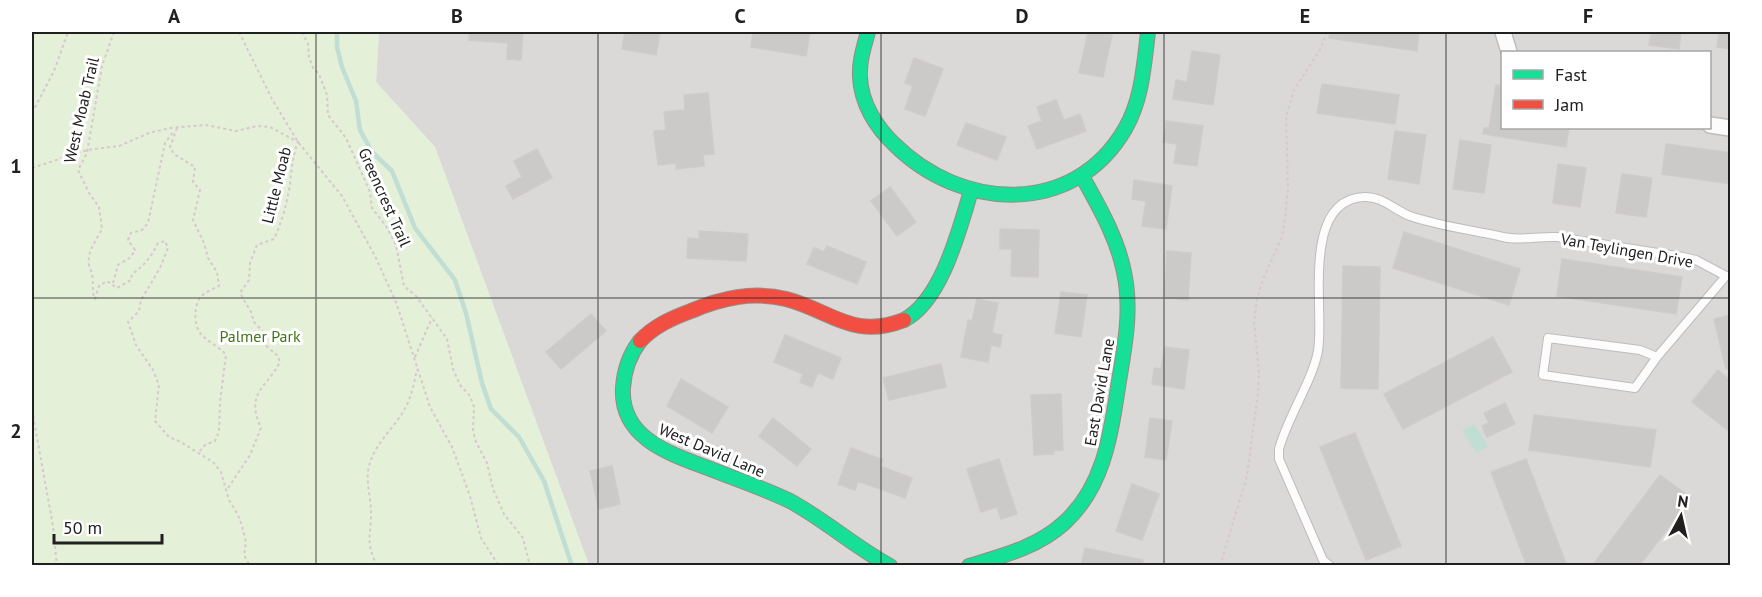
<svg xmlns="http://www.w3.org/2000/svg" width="1762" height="597" viewBox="0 0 1762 597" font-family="'PT Sans',sans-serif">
  <rect width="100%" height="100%" fill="#ede9e9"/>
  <path fill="#dbd8d8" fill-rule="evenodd" d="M379,32H1730V565H589L435,147L376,82ZM1502,52H1710V128H1502Z"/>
  <path fill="#e4f0d7" d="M32,32H379L376,82L435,147L589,565H32Z"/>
  <path fill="#c0ded4" d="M1474,424L1488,446L1477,453L1462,431Z"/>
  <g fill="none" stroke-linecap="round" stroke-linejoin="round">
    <path stroke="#c0ded4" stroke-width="4.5" d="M337,32V47L342,67L356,101L360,130L372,152L392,171L415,228L455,280L466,313L482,383L491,409L519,437L544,481L572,566"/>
  </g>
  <path fill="#ccc9c9" stroke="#d0cbcb" stroke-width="1.5" d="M469,32H523L521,60L507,59L508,43L469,40Z
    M625,32H660L656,55L622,49Z
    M753,32H810L806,56L751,47Z
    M1088,32L1112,35L1103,77L1079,73Z
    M1330,32H1419L1417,51L1329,38Z
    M1651,32H1681L1679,49L1649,45Z
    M1719,32H1731V49L1717,47Z
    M1192,51L1220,55L1213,105L1173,99L1176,80L1187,82Z
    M914,58L943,69L925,116L905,109L913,86L905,83Z
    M1322,84L1399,95L1395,124L1317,113Z
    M1496,85L1503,86V128H1569L1566,147L1483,134L1484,128H1489Z
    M708,93L714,154L703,155L704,166L676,169V163L658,165L654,131L666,130L664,112L685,110L684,95Z
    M1056,100L1064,120L1080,114L1086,131L1037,149L1028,126L1042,121L1037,107Z
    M1166,121L1203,126L1197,166L1174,163L1177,144L1163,142Z
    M966,123L1006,137L997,160L957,145Z
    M1395,131L1426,135L1419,184L1388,179Z
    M1460,140L1491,145L1484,193L1453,189Z
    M1666,144L1731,153V184L1662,174Z
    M537,149L552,178L513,199L506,186L522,177L514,161Z
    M1558,164L1586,168L1580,207L1553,203Z
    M1622,174L1652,178L1646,217L1616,213Z
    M1134,180L1172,186L1166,229L1142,226L1146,201L1132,199Z
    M890,187L916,222L897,236L871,201Z
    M1000,229L1039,230L1038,277L1011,276L1012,249H1000Z
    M699,231L748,234L746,261L687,258L688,238L699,239Z
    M1404,232L1520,269L1509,305L1393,268Z
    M827,246L866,262L857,284L807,264L814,248L824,252Z
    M1167,251L1191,253L1188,300L1164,298Z
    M1562,259L1682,277L1676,314L1557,296Z
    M1343,266L1380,267L1378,389L1341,388Z
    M1061,292L1087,295L1081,337L1055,333Z
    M977,299L998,303L992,333L1002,335L1000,347L991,345L988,362L961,357L968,320L972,321Z
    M591,314L606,331L561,369L546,352Z
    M1731,315V368L1726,369L1714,319Z
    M785,335L841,358L833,379L818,373L812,387L800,382L803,374L774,362Z
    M1493,337L1512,372L1403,429L1384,394Z
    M1165,347L1189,350L1184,389L1152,384L1154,368L1161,369Z
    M941,364L946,387L889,400L883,378Z
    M1718,370L1731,381V433L1692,402Z
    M681,379L728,407L712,433L667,406Z
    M1061,394L1063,450L1054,451V454L1034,455L1031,395Z
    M1505,403L1515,424L1487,437L1482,426L1489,423L1484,413Z
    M1534,415L1656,430L1650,467L1529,450Z
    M773,418L811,449L797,466L759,436Z
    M1150,418L1172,421L1166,460L1145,457Z
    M1355,433L1401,546L1366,560L1320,447Z
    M851,448L883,460L880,466L912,478L905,498L858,481L855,490L838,484Z
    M999,459L1017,514L1001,519L997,507L981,512L967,469Z
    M1526,459L1567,566H1527L1491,472Z
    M612,466L620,504L599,509L590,471Z
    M1660,475L1691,498L1639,566H1592Z
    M1132,484L1159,494L1142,540L1116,531Z
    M1085,548L1143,560V566H1081Z"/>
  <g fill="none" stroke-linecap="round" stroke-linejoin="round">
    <defs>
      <path id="lane" d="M1657,357L1640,350L1548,338L1543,375L1635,388L1657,357L1726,276
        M1330,566L1323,560L1279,459V449C1288,416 1312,382 1318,351C1325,311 1300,200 1364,197C1382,196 1394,210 1410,216C1439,226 1472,230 1503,237C1521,241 1538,236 1557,237L1683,257L1696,260L1726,276H1730"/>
      <path id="street" d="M1503,32L1509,52
        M1710,125L1730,128"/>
      <path id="fast" d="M868,32C864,47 859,61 860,77C861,103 876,127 894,144C961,211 1074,217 1125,129C1142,100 1144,65 1148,32
        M904,320C942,300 959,230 971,191
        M640,341C630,354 624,371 623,388C620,440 674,455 713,470C739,480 765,489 790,501C825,520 855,547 890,566
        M969,566C1002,556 1038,547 1064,523C1105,486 1111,432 1119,381C1125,345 1132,309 1124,272C1117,237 1099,207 1082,176"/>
      <path id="jam" d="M640,341C654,326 672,318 691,311C722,298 752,291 786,299C832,311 853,340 904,320"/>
    </defs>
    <use href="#lane" stroke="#bebcbc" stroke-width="10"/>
    <use href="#street" stroke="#bebcbc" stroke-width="18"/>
    <use href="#fast" stroke="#968d83" stroke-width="16"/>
    <use href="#jam" stroke="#968d83" stroke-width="16"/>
    <path stroke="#d6c8ce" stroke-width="2" stroke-dasharray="3 3" stroke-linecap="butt" d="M114,32L102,66L87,153L78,170L89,193L99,207L102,229C96,241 87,251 89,265C89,268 92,271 92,274C94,282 91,290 95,299L99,286L107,281L117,288L131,280L132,274C145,265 151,257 158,243L165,241L168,248L160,268L141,300L139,311L128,322L136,345L153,370L159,385L155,421L169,437L179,441L213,462L221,472L229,500L238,515L242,526L246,542L244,555L250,566
      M239,32L272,99L298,142L342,196L375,256L396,302L430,407L452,447L470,496L481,538L499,566
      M302,32L308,44L309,57L313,68L319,74L327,95L328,115L346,138L370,192L372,208L386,226L396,245L404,286L416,296L447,339L453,369L460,385L470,396L474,407L473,431L476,442L487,463L493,489L504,514L523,538L530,566
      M32,113L54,71L68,32
      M177,128L170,147L174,154L195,167L193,182L200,190L193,220L204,243L208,258L217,272L219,286C213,289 203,293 199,299C194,309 194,324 200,333C207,342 219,346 226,355L220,402L219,432L215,441L205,445L198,453
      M32,168L87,150L119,146L149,133L170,128L206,125L236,131L257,126L270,127L298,142C292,158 292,168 290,184C287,203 282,222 274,239L257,245L250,263L249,280L240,293L251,312L254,322L267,336L265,345L278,356L280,362C266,389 245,392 261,428L250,455L226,491
      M113,283L118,265L131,257L135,250L128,240L131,233L142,230L148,223L165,143L174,131
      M415,357L432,318
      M32,410L53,526L57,566
      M377,566C366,542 370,541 371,517C372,500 365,483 369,466C374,445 392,430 403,412C411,399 414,384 417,369
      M1220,566L1247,476L1258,393L1259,372L1254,322L1257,299L1263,279L1282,237L1285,219L1288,188L1286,117L1294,90L1320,50L1327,32"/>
    <use href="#lane" stroke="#fcfcfc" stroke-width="8"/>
    <use href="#street" stroke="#fcfcfc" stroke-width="15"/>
    <use href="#fast" stroke="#16e098" stroke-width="14"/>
    <use href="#jam" stroke="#f24e42" stroke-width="14"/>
  </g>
  <path fill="none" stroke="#202020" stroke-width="1.5" stroke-opacity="0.55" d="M316,32V566M598,32V566M881,32V566M1164,32V566M1446,32V566M32,298H1730"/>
  <g text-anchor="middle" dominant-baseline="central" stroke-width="6" stroke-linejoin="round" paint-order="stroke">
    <g font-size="16" fill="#202020" stroke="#fff">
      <text transform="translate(81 110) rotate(-77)">West Moab Trail</text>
      <text transform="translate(276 185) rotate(-76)">Little Moab</text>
      <text transform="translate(385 197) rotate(66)">Greencrest Trail</text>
      <text transform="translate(1627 250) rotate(10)">Van Teylingen Drive</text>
      <text transform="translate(1099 392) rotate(-80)">East David Lane</text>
      <text transform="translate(712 450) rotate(23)">West David Lane</text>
    </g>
    <g font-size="16" fill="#407517" stroke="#fff">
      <text x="260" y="336">Palmer Park</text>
    </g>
  </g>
  <rect width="1762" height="597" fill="none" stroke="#ffffff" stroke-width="66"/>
  <rect x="1501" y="51" width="210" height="78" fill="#ffffff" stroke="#a6a6a6" stroke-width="1.5"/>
  <rect x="1513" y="70" width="30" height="9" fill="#16e098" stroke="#a6a6a6" stroke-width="1.5"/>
  <text x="1555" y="81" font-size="18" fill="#202020">Fast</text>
  <rect x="1513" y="100" width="30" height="9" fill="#f24e42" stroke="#a6a6a6" stroke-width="1.5"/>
  <text x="1555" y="111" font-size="18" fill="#202020">Jam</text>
  <g transform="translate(1681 516) rotate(8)" stroke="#ffffff" stroke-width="4.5" paint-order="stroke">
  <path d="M0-4.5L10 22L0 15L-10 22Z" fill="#202020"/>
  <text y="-9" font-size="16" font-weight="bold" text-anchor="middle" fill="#202020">N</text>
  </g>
  <path d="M54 534v9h108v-9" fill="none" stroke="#202020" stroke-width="3"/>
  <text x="63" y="534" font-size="18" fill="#202020" stroke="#ffffff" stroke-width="4.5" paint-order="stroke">50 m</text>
  <rect x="33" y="33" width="1696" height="531" fill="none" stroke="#202020" stroke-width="2"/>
  <g font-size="20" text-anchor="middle" font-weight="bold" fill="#202020">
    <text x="174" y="23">A</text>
    <text x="457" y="23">B</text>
    <text x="740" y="23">C</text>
    <text x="1022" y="23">D</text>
    <text x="1305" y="23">E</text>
    <text x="1588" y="23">F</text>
    <text x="16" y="173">1</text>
    <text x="16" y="438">2</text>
  </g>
</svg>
